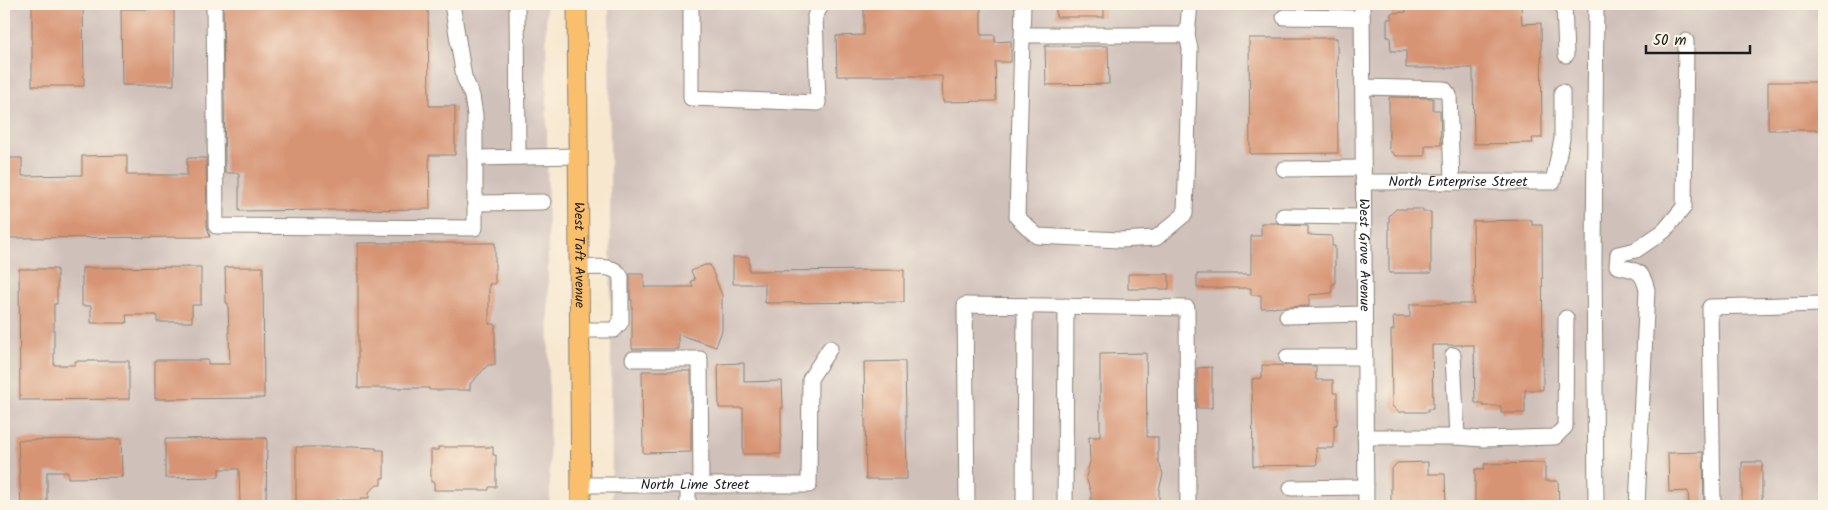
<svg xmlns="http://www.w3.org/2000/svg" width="1828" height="510" viewBox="0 0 1828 510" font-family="Kalam,sans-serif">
  <rect width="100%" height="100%" fill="#fcf5e5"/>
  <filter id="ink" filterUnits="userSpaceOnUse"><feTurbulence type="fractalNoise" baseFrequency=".02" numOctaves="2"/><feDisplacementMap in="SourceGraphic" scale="10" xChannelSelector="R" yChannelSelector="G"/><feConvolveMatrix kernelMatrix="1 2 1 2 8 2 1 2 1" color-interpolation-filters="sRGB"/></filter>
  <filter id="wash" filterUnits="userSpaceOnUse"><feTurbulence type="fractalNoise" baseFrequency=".0096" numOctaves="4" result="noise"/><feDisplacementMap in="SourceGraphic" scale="20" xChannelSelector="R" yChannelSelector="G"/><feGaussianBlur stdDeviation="1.12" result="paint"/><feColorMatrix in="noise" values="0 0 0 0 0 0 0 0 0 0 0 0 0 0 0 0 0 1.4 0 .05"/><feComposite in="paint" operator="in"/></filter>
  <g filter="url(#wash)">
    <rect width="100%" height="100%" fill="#f7e7cf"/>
    <path fill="#cfc0ba" d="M4,4H546L550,506H4Z
      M609,4H1824V506H612Z"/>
    <g id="blocks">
      <path fill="#d79474" d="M32,4H83L84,86H32Z
        M223,4H428L429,106H455V155H429L430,209L239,211V173H225Z
        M864,4H981V35H995V42L1011,41V62H995L996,101L943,102L942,76H837L836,36L864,35Z
        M1056,4H1104V17H1056Z
        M1406,4H1521L1522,24L1541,23L1542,138H1532L1533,143L1474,144L1473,68H1406V51H1391L1390,37H1387V19H1391V13L1406,12Z
        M121,9H174V85H122Z
        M1249,38H1337L1338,153L1250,154Z
        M1045,46H1108L1109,84L1046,85Z
        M1768,82H1824V130H1768Z
        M1389,97L1433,98V110H1440L1441,145H1425V156H1396L1389,150Z
        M127,155V175H187V158H206L207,226L210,237L4,238V158H22V176L82,175V156Z
        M1396,209H1423V212H1431V273H1389V216Z
        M1532,220V225H1542L1543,390H1525V413H1501V406H1483V403H1475L1474,345H1432L1433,409H1428V412H1398L1392,406L1391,330H1394L1393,317H1410V304H1474L1473,221Z
        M1261,223H1277L1283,225L1308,226V235L1332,236V246H1335V284H1332V293L1309,295V306L1261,308V295H1251V288H1197V274H1251V236H1261Z
        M358,243H495V284H489V324H495V365H488L470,384V390H429V388H358Z
        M733,257H749V271L904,270V302L765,303V284H733Z
        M705,265H710L722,295V330L716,347L678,334V349H632V300H630V274H644V287H693L691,281L695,280L691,271Z
        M201,267V305H192V322H157V315H126L127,323H91V306H82V268Z
        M225,267H263L264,398L155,399V360H208V364H230L228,303H226Z
        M19,269H57V304H54V365H75V361H129V399L20,400Z
        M1128,274H1169V289H1128Z
        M1146,353L1147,437H1158V460L1163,474L1159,490V506H1091V493L1086,477L1090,462L1089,437H1100V354Z
        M905,361L907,479H866L864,362Z
        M744,363V382L782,381L783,408H781V454H743V408H719L718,364Z
        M1262,365L1316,366V380H1333V393H1337V425H1334V448H1316L1317,465L1253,466L1252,379L1262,378Z
        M1212,367V408H1197V368Z
        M642,371H691V452L643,453Z
        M267,438L266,506H240L239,469H219V477L165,478V439Z
        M121,439L122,477L68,478V472H47V506H21L18,440Z
        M296,447H353L376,448V450H384V478H381V485H377L369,492V498H361V500H336V506H296Z
        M438,447H493V455H496V487H489V490H434V482H431V450H438Z
        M1703,452L1704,506H1689L1688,491L1669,492L1668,453Z
        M1428,462V474H1445L1446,506H1391V470L1397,463Z
        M1742,462H1762V506H1742Z
        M1545,463V481H1558L1559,506H1475V469H1484V464Z"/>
    </g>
  </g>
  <g filter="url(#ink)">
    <use href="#blocks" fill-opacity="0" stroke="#8a8276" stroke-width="1"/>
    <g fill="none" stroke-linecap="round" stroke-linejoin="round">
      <defs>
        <g id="minor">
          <path d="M214,4L216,226L475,228V158"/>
          <path d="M452,4L464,77L472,96L475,115V158L579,156"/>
          <path d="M517,4L518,157"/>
          <path d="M691,4V98L818,103L815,16L822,4"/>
          <path d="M1023,4L1017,217L1037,236L1120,240L1156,238L1185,214L1190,49L1187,35H1023"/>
          <path id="s1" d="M1362,4L1366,506"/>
          <path d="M1564,4L1566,55"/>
          <path d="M1596,4L1594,259L1596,506"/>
          <path d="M1284,17L1362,18"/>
          <path d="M1187,35L1190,4"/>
          <path d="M1363,87L1444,89L1449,95L1452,182"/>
          <path d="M1284,169L1363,168"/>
          <path id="s2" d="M1363,182H1553L1562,139V92"/>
          <path d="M475,203L543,202"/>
          <path d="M1283,216L1363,217"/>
          <path d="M579,268C593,268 615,263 621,277V322L614,330H580"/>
          <path d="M1287,316L1364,314"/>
          <path d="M1453,355L1457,437"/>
          <path d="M1287,357H1363"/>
          <path d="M633,359H700L701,484"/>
          <path d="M1365,437H1457L1483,439L1555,437L1565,427L1566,318"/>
          <path id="s3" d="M581,485H809L810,379L830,348"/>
          <path d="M1291,488L1366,487"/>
          <path d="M688,506V484"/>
          <path d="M967,506L965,305L1187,308L1188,506"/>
          <path d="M1024,506L1025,306"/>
          <path d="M1065,506L1066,306"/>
          <path d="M1637,506L1647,290C1642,269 1637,271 1617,266L1618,254L1636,250L1664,231L1684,207L1686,41"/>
          <path d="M1713,506L1710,307L1824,304"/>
        </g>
        <g id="major">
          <path id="s4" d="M577,4L581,506"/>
        </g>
      </defs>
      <use href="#minor" stroke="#8a8276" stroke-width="17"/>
      <use href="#major" stroke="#8a8276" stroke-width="21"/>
      <use href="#minor" stroke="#fff" stroke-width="15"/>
      <use href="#major" stroke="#f9bf6d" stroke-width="19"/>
    </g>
  </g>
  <g text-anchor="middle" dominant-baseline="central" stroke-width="4.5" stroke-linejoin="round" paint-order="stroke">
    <g font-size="14" fill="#1c1c1c" stroke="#fcf5e5">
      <text stroke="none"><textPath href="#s2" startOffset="95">North Enterprise Street</textPath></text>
      <text stroke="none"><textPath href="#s4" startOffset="251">West Taft Avenue</textPath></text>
      <text stroke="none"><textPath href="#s1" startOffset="251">West Grove Avenue</textPath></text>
      <text stroke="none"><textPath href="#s3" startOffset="114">North Lime Street</textPath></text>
    </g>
  </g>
  <rect width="1828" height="510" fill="none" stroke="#fcf5e5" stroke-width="20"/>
  <path d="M1646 45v8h104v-8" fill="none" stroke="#1c1c1c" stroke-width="2.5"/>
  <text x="1653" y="45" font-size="15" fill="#1c1c1c" stroke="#fcf5e5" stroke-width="4" paint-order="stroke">50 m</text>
</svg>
